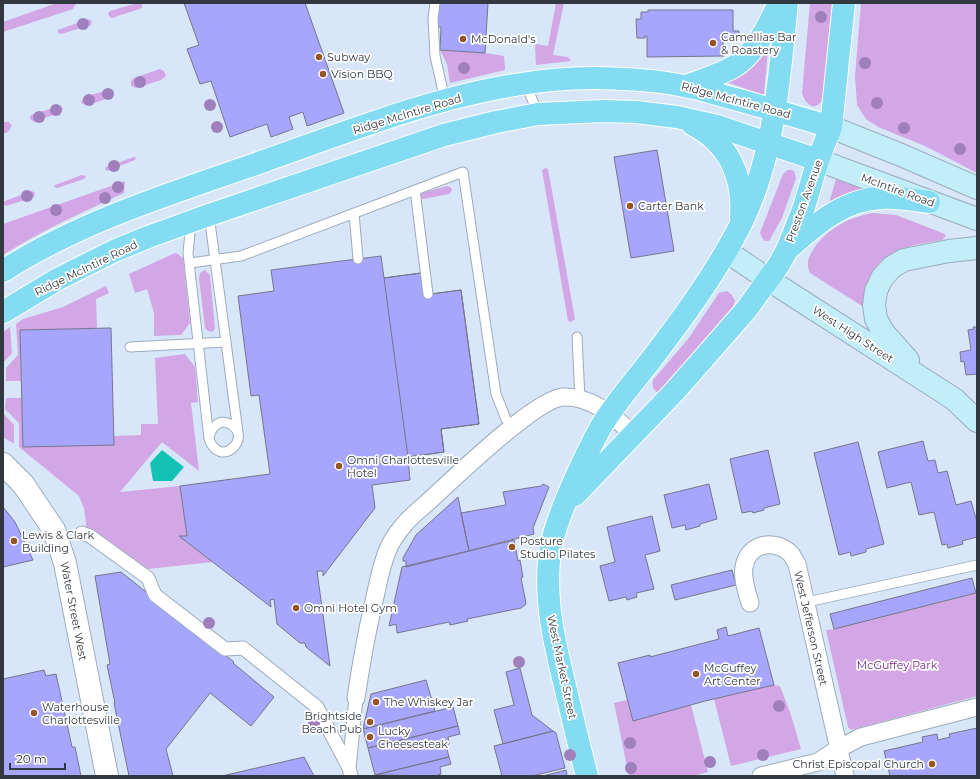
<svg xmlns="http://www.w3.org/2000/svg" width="980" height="779" viewBox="0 0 980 779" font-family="Montserrat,sans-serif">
  <rect width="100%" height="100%" fill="#d7e7f9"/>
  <path fill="#d3a6e5" d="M57,3H76L73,9L3,32V22Z
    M137,3L142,4V8L112,18L110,17L108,14L110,11Z
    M556,3H564L553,55L568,57L571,61L536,65L535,46L536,44L548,46Z
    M810,3H835L823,99C815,113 805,104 802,93Z
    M861,3H977V173L925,146L878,127L866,119L857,105L855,76Z
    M88,19L92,21L91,25L61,34L58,33V30Z
    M764,48L768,49L764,94L763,95L724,81Z
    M440,50L485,53L504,56L505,70L450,83L447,64Z
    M160,69L164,71L166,76L161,80L136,88L131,86V81L134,78Z
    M111,89L114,91C111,100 95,102 87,105L81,103L82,100L84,97Z
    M59,106L63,108L61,112L34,122L30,119L31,115Z
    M3,122H9L12,126L8,132L3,134Z
    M134,157L136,158L135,160L107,171L105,169L106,167Z
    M545,168L548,169L575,319L571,322L568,321L542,170Z
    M788,170H791L794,171L796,178L782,218L769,241H765L762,238L760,233L783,174Z
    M82,175L86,176L84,179L57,188L54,187L55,185Z
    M837,176L875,190L828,206Z
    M125,181L124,193C83,212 42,230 3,255V224Z
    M447,186L450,187L452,189L451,192L449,194L423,199L420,197L422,193Z
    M32,191L35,193L34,197L6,206L3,204L5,201Z
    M872,213L896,215L945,234L946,236L942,240C913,245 882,248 869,279C865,287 866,298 862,306L810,273C806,264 808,258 813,250C827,228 848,218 872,213Z
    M175,253L178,254L183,258L190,323L181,335L154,336V313L147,289L135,293L129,274Z
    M205,270L210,275L215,329L212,332L208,331L205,328L199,278L200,273Z
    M106,286L109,293L96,299L97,328L20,330L21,381H6V368L18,355L16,324L23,319L63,307Z
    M727,291L732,295L735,301L732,309L674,381L658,393C653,389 652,386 653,380L688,339L719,293Z
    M10,327L12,353L3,363V332Z
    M185,354L195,367L198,402L191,403L199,471L162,442L120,492L180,486L187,536H180L213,562L138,570L87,532L84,508L79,496L19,447V423L5,409L6,398H22L114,436L141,435V424H158L155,358Z
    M3,413L14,425V444L3,437Z
    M977,592V696L851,730L848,727L826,630L834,629Z
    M774,685L780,686L791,715L801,749L731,766L714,699Z
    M627,700L633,721L691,705L708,772L693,776H629L614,703Z"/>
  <path fill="#12c3b5" d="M162,450L184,467L172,481H153L150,463Z"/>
  <path fill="#a7a6ff" stroke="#757689" d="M184,3H305L344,113L307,126L303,112L289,117L293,129L271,137L267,124L230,137L211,81L200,84L187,49L199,45Z
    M438,3H488L485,53L440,50L441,27H437Z
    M648,10H733V31H739V40H723L724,56L647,57V36H645V38H637L636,19H641V12H648Z
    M657,150L674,251L631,258L614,157Z
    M381,256L384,278L421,273L424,295L461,290L479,424L441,429L444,452L408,457L410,480L372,485L375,508L323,576V571H317L330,666L306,647L305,643H300L277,624L274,599L270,600L271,607L179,536H187L180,486L270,474L259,395L251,396L238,296L274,291L271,270Z
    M421,273L424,295L461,290L479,424L441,429L444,452L408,457L384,278Z
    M973,327H977V378L976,374L966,375L964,361L961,362L960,352L971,350L968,330L974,329Z
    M111,328L114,445L23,447L20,330Z
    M923,441L928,461L935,460L938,473L947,471L956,505L971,501L977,522V537L962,541L963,544L948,548L947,544L942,545L934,512L919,515L911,482L887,488L878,452Z
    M858,442L884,544L866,549V552L851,556L850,552L839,555L814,453Z
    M768,450L780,504L764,508V510L753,513L752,511L742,513L730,459Z
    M543,484L549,487L533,528L534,534L469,551L461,513L506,505L503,492L541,486Z
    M709,484L717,519L700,524V526L686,530L685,525L672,528L664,495Z
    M458,497L469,551L406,567V561H403V558L416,535Z
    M3,507L15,522L33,560L3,567Z
    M652,516L660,551L645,555L654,589L636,593L637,597L627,600L626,597L609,601L600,566L615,562L607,527Z
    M514,540L518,561L520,560L523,577L521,578L526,603L525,605L521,608L467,619L468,621L450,625L449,622L397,633L396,624L389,626L402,567Z
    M732,570L736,585L675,600L671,585Z
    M121,572L234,662L233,663L274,697L251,726L210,693L166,749L173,776H129L114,703H115L107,665L110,664L95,576Z
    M972,578L976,593L834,629L830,614Z
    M726,627L728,636L759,628L774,685L705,701L633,721L618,663L650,655V657L719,639L717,630Z
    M520,668L532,715L553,731L503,744L494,710L514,705L506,672Z
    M44,670L46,676L56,674L72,747H75L81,776H3V679Z
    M426,680L435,711L363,729L371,694Z
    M453,707L458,726L368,748L363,729Z
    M458,726L460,734L448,737L449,744L446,745L449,757L375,775L368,748Z
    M977,728V776H890L884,751L923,742L922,737L937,734L938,740L950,737L949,734Z
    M553,731L556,733L565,768L532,776H502L494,746Z
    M304,757L314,776H222Z
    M449,757L451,764L440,767L441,774L435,776L375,775Z
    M566,770L567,776H543Z"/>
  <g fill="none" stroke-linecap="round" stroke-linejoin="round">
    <defs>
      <path id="service" d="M435,3L433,18L435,56L445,100
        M526,84L538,114
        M415,190L428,294
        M354,213L358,259
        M209,215L238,432
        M191,222L188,253L209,439C220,470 254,437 230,424C218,418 210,429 209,439
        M190,263L241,256L463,172L496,394L506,419
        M577,337L580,399
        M130,347L226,342
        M807,602L977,565"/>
      <path id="pedestrian" d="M82,533L90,536L148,578L155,595L225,649L243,648L317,707L349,768L351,776
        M349,768L356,698"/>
      <path id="minor" d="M750,603C747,592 742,579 744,567C748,543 775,538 791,554C793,557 795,561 797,564L845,776
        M356,698C361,664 367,630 375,597C379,579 382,561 390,545C393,539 398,532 402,527C409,518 419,510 428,502C451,481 535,399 563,397C592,396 613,416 633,434
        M761,776L818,762L838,749L861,737L977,707"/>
      <path id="tertiary" d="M3,464L23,484L54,530L65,563L107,776"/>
      <path id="secondary" d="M831,127L901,155L977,188
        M818,160L977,219
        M726,251L769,280L954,399L977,421
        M908,360L883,332L876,319L874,305L876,291L882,278L892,267L904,260L949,251L977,248"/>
      <path id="primary" d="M686,86C702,80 720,75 735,66C757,51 768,26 779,3
        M692,124C729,143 744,177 741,217
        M789,248C816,224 844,199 882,198C898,197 913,200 929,202
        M3,271C82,220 176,192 264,161C370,124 483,77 597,78C626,79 656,80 684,86C700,88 715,94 731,98C765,107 798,117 831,127
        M3,312L58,279L114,251L148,237L209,215L444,135L496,122L538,114L604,111L636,112L677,117L717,126L818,160
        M575,495L675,391L746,310L778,266L787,250L804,207L818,160L831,127L844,3
        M587,776C579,746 572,716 565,686C555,645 545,604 549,561C551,537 560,515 569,493C579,470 590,446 602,425C616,402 634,382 650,361C683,318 716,273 741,224C775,155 779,78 787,3"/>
    </defs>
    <use href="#service" stroke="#9cabbc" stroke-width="11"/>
    <use href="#pedestrian" stroke="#9cabbc" stroke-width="15"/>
    <use href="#minor" stroke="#9cabbc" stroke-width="19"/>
    <use href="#tertiary" stroke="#9cabbc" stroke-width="24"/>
    <use href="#secondary" stroke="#9cabbc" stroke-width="24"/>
    <use href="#primary" stroke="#fff" stroke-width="24"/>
    <use href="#service" stroke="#fff" stroke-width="9"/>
    <use href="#pedestrian" stroke="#fff" stroke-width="13"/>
    <use href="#minor" stroke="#fff" stroke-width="17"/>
    <use href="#tertiary" stroke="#fff" stroke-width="22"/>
    <use href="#secondary" stroke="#c1eef8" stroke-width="22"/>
    <use href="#primary" stroke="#83dcf1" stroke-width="22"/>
  </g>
  <g fill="#9f80bc">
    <circle cx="821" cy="17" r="6"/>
    <circle cx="83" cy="24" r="6"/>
    <circle cx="865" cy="63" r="6"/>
    <circle cx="464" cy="68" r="6"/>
    <circle cx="140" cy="82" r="6"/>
    <circle cx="108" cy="94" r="6"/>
    <circle cx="89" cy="100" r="6"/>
    <circle cx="877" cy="103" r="6"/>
    <circle cx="210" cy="105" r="6"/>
    <circle cx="56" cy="110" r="6"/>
    <circle cx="39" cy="117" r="6"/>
    <circle cx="217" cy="127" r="6"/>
    <circle cx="904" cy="128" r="6"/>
    <circle cx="960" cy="149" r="6"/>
    <circle cx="114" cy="166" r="6"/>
    <circle cx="118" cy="187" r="6"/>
    <circle cx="27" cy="196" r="6"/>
    <circle cx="105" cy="198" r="6"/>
    <circle cx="56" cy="210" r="6"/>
    <circle cx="209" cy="623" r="6"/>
    <circle cx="519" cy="662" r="6"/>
    <circle cx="779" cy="706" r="6"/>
    <circle cx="314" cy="724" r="6"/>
    <circle cx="630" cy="743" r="6"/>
    <circle cx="570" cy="755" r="6"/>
    <circle cx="763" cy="755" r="6"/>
    <circle cx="710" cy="762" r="6"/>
    <circle cx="631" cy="768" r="6"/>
  </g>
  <g fill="#985524" stroke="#fff" stroke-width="1.5">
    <circle cx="463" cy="39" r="4"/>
    <circle cx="713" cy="43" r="4"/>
    <circle cx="319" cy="57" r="4"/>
    <circle cx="323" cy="74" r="4"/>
    <circle cx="630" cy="206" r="4"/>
    <circle cx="339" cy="466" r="4"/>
    <circle cx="14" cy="541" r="4"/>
    <circle cx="512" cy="547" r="4"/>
    <circle cx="296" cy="608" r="4"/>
    <circle cx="696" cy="674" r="4"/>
    <circle cx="376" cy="702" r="4"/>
    <circle cx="34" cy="713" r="4"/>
    <circle cx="370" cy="722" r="4"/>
    <circle cx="370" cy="737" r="4"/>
    <circle cx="932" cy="764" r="4"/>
  </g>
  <g text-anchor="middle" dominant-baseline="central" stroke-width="3.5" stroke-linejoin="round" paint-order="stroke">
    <g font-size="11" fill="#32383f" stroke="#fff" text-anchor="start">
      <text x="721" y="37">Camellias Bar<tspan x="721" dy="13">&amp; Roastery</tspan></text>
      <text x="471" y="39">McDonald's</text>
      <text x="327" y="57">Subway</text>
      <text x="331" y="74">Vision BBQ</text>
      <text x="638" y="206">Carter Bank</text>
      <text x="347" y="460">Omni Charlottesville<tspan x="347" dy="13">Hotel</tspan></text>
      <text x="22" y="535">Lewis &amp; Clark<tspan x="22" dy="13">Building</tspan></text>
      <text x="520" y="541">Posture<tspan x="520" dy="13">Studio Pilates</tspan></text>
      <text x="304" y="608">Omni Hotel Gym</text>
      <text x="704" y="668">McGuffey<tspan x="704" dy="13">Art Center</tspan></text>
      <text x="384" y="702">The Whiskey Jar</text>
      <text x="42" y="707">Waterhouse<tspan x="42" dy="13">Charlottesville</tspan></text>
      <text x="362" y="716" text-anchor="end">Brightside<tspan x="362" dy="13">Beach Pub</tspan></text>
      <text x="378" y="731">Lucky<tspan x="378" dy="13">Cheesesteak</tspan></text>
      <text x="924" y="764" text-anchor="end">Christ Episcopal Church</text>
    </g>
    <g font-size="11" fill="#32383f" stroke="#fff">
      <text transform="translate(736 100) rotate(15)">Ridge McIntire Road</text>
      <text transform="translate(407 114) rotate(-17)">Ridge McIntire Road</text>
      <text transform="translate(898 190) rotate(20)">McIntire Road</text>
      <text transform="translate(804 201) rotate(-70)">Preston Avenue</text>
      <text transform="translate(86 268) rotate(-26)">Ridge McIntire Road</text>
      <text transform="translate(853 334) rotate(33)">West High Street</text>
      <text transform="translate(74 611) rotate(79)">Water Street West</text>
      <text transform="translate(811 628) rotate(77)">West Jefferson Street</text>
      <text transform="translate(562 667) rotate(78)">West Market Street</text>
    </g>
    <g font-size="11" fill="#722c8a" stroke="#fff">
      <text x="897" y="665">McGuffey Park</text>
    </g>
  </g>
  <rect width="980" height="779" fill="none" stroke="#32383f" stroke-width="8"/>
  <path d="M10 763v6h55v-6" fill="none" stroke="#32383f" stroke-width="2"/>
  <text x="16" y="763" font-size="12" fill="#32383f" stroke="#ffffff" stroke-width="3" paint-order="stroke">20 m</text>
</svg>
